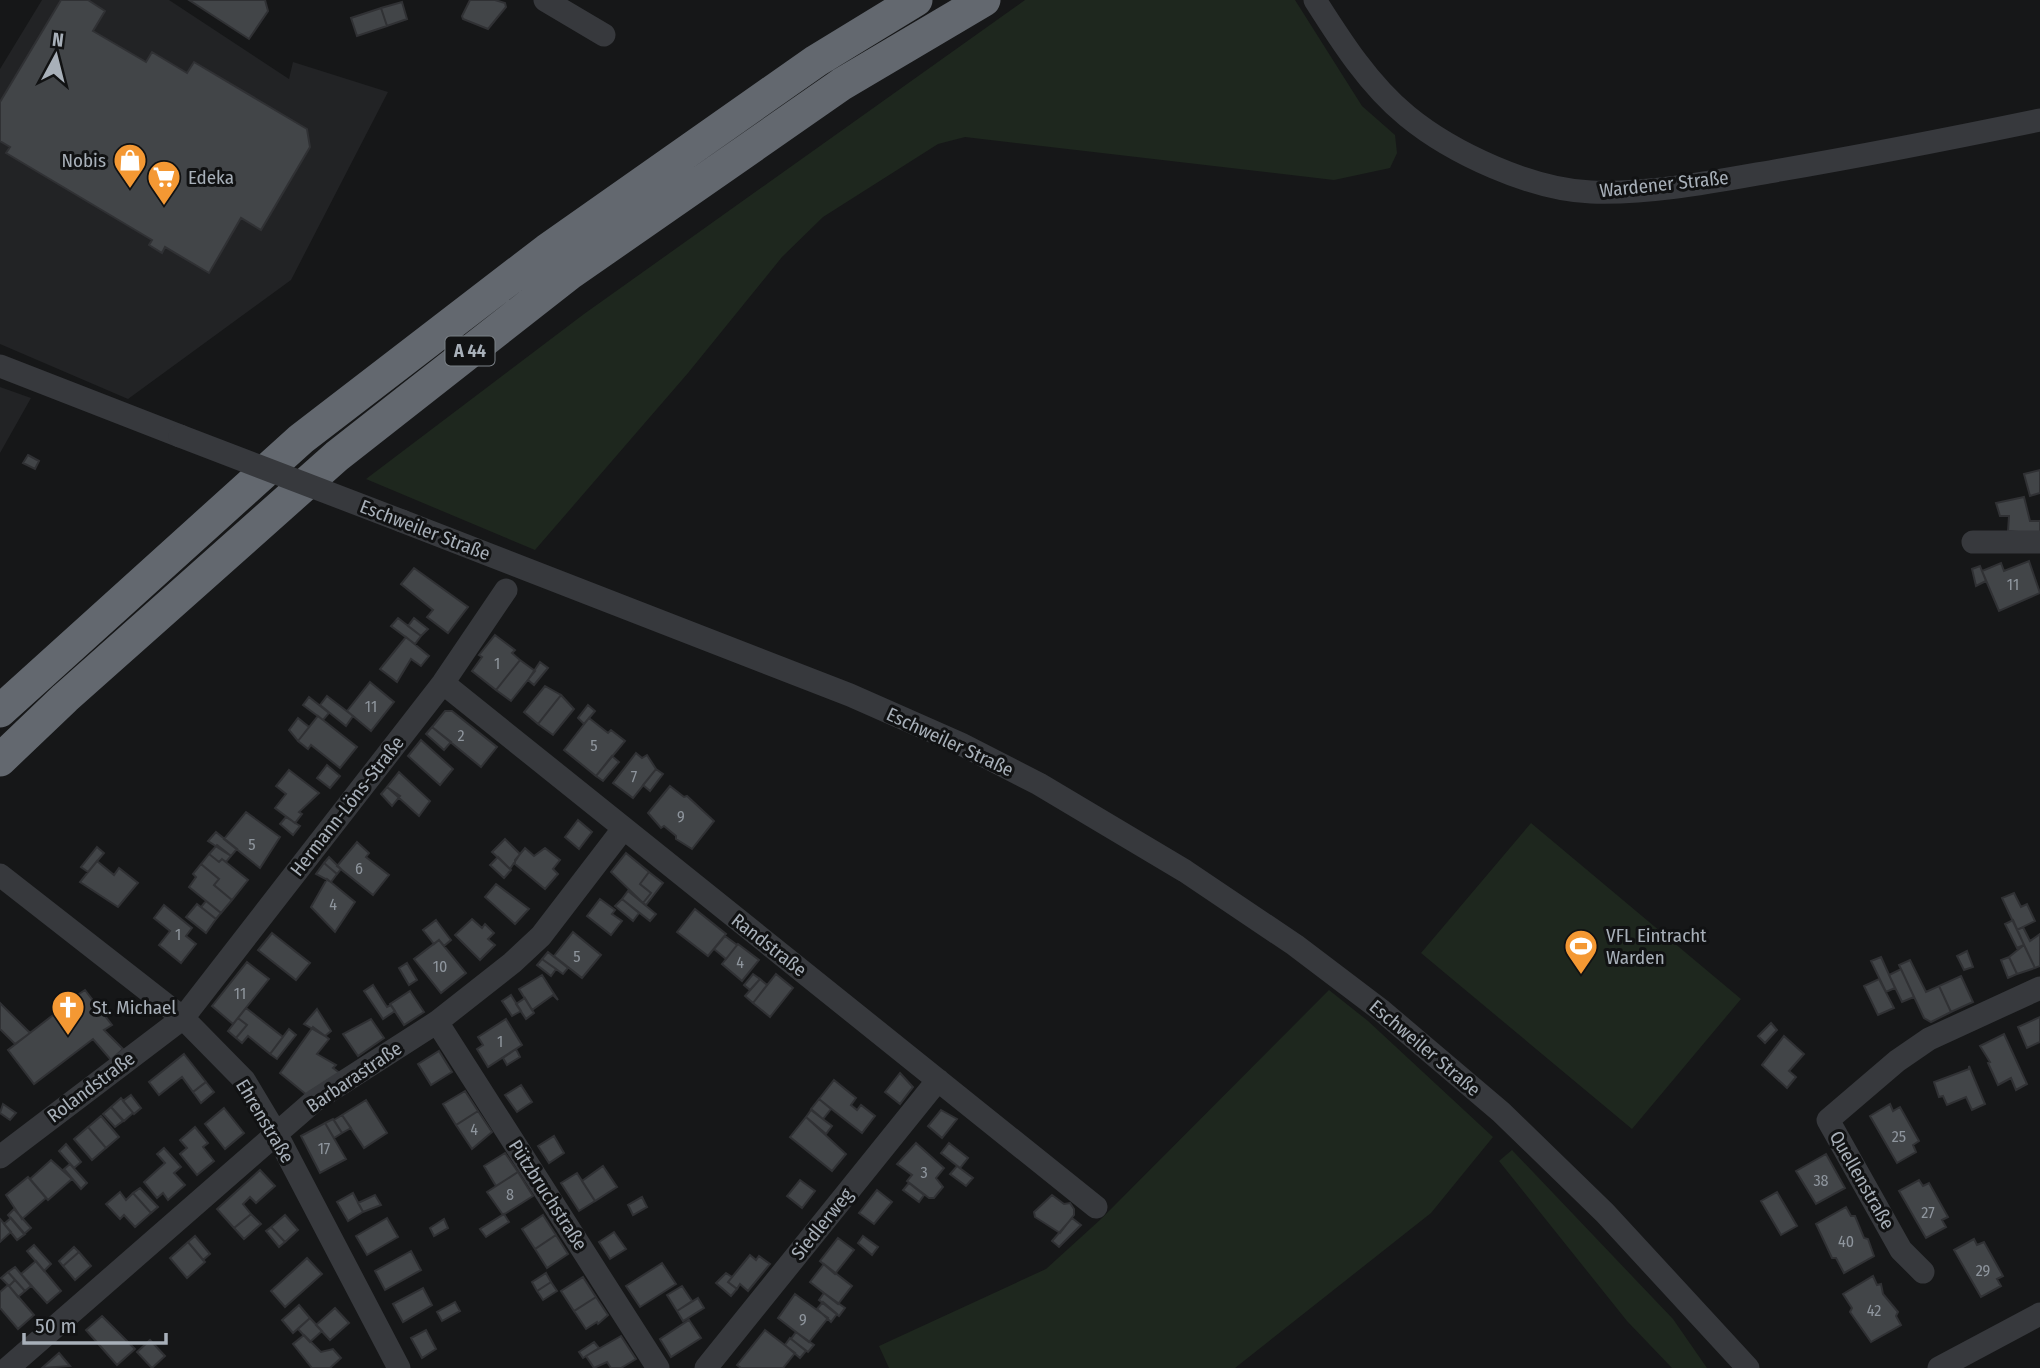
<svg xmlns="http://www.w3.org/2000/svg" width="2040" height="1368" viewBox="0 0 2040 1368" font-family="'Fira Sans Condensed',sans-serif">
  <rect width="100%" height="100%" fill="#161718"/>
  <path fill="#222325" d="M42,0H169L289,79L293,62L388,92L291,280L128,399L0,344V69Z
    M0,387L31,398L0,453Z"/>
  <path fill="#1e271e" d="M1025,0H1295L1362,106L1395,135L1397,153L1390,168L1334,180L965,137L938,144L823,217L782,257L688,373L535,550L366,479L584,314Z
    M1531,823L1741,999L1632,1129L1421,953Z
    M1329,990L1368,1021L1493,1137L1431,1213L1235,1368H889L879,1346L1046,1269L1101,1219Z
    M1512,1150L1673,1319L1707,1368H1672L1627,1321L1499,1161Z"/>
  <path fill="#424548" stroke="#303134" stroke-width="2" d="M61,0H88L105,11L93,31L146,62L152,52L187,73L194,62L307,129L310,147L261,230L241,218L209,273L165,247L162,253L149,245L152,240L6,153L10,147L0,141V102Z
    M189,0H265L268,11L249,39Z
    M470,0H495L505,3L506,7L488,29L463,19L462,16Z
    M402,2L407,19L387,26L381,8Z
    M381,8L387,26L357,36L351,18Z
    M28,455L39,461L35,469L23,463Z
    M2040,470V493L2030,496L2024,474Z
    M2024,497L2030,521H2040V534L2008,531L2009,516H2000L1996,503Z
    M2029,561L2040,593L1999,611L1982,571L2001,563L2004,571Z
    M1980,566L1986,581L1976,586L1972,569Z
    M414,568L468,607L448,633L427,617L433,610L401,584Z
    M398,618L421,636L415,644L391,626Z
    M414,618L428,629L421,636L408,626Z
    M495,635L515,650L512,653L520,660L496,690L472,671L482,657L479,655Z
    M406,637L429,656L421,666L411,659L397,682L380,669Z
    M520,660L535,671L511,701L496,690Z
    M540,662L548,668L534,685L528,680Z
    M370,682L394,702L371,731L347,711Z
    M545,686L561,695L538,724L524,712Z
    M561,695L574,709L553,735L538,724Z
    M327,696L353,716L346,726L320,705Z
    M309,697L329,713L323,720L303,705Z
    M588,705L595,711L584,724L578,718Z
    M445,711H452L497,747L481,767L432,727Z
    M318,716L357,747L340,768L311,745L308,749L298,741Z
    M298,718L309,727L298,741L289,730Z
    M589,718L608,733L611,730L625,741L596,776L564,750Z
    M432,727L451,742L444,750L426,734Z
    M421,740L453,769L440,785L408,756Z
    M636,753L642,758L647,755L656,769L633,798L613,783Z
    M612,756L619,762L603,781L596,776Z
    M327,765L340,776L330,788L317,778Z
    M656,769L663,774L650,791L643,785Z
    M289,770L319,793L299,812L302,814L295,823L275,808L286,794L276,786Z
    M399,772L430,801L419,816L387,787Z
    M670,786L684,797L687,796L714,821L692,849L676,839V836L664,826L661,828L648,813Z
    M387,787L400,796L392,806L381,794Z
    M246,812L280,837L260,868L224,839Z
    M286,817L300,826L293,835L280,824Z
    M578,820L592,832L579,849L565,837Z
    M216,832L237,849L231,856L208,841Z
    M505,839L520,854L510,869L492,852Z
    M357,842L369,853L366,857L389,875L373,895L337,866Z
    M217,845L231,856L226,862L222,859L219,862L209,854Z
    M97,847L104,853L88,872L81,867Z
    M525,848L534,856L545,848L560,860L553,869L558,874L545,889L515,864V860Z
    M626,853L649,872L640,884L651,893L643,903L611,872Z
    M209,854L219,862L222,859L248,880L232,900L214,885L219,879L201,864Z
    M329,857L341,869L337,874L324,863Z
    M498,857L511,870L504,878L490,865Z
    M97,861L114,875L119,868L138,883L118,907L80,882Z
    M324,863L337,874L331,882L316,874Z
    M201,864L219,879L214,885L232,900L221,913L189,887L196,877L193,874Z
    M649,872L663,883L646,905L643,903L651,893L640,884Z
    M327,879L355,902L335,932L311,907Z
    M496,884L529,909L515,924L485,897Z
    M628,891L656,914L650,921L622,899Z
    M2014,893L2021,907L2027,904L2035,921L2017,930L2002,898Z
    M600,899L615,910L612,914L622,921L611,935L587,916Z
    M622,899L639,913L633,921L615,906Z
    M206,901L221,913L216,919L201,907Z
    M197,904L216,919L206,933L186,917Z
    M164,905L192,928L186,936L196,944L181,963L159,945L170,931L154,918Z
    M695,909L726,934L708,956L677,932Z
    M472,919L482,928L485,924L494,933L488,939L495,945L480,960L455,935Z
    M436,920L451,940L444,946L439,940L434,944L423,930Z
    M2013,920L2024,945L2017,948L2005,924Z
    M2023,927L2030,941L2040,934V966L2035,968L2017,930Z
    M573,932L601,955L582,978L554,956Z
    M272,933L310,963L296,980L258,950Z
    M725,936L737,945L726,959L714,949Z
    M439,940L466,973L441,993L414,959Z
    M738,944L759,960L742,981L722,964Z
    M2024,945L2035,968L2017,974L2009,957Z
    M1967,951L1973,967L1964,970L1957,956Z
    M548,952L568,968L563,974L542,959Z
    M1881,957L1895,988L1886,992L1871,961Z
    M2009,957L2017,974L2008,978L2001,960Z
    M542,959L556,969L551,976L537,965Z
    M1910,960L1926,992L1939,986L1951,1012L1931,1022L1924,1018L1899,965Z
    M247,962L269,979L233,1024L212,1006Z
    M407,963L417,980L409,985L399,968Z
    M1901,969L1914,997L1902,1002L1889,975Z
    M753,974L760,979L750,990L744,985Z
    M776,974L793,988L770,1017L753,1003Z
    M542,975L558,1000L553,995L532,1010L519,989Z
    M1961,976L1973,1002L1951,1012L1939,986Z
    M760,979L767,985L753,1003L745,996Z
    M1879,979L1894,1008L1878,1015L1864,986Z
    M373,985L387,1007L391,1005L395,1011L383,1019L364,991Z
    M85,990L112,1025L104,1030L123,1049L111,1060L93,1039L34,1084L8,1050L66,1005L65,1003Z
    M410,991L424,1012L404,1025L390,1004Z
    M511,995L521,1011L512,1016L502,1001Z
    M525,998L534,1013L526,1019L516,1004Z
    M0,1003L30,1033L15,1044L0,1029Z
    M246,1008L283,1037L270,1054L248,1036L242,1043L236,1038L247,1025L238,1018Z
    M317,1009L331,1031L325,1036L304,1024Z
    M2040,1017V1042L2027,1048L2018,1027Z
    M238,1018L247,1025L236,1038L228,1031Z
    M371,1019L384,1038L358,1056L343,1034Z
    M506,1019L522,1045L488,1067L477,1049L483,1045L478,1037Z
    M1771,1023L1777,1030L1765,1043L1758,1036Z
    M313,1027L329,1039L317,1054L336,1065L333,1068L341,1074L308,1096L280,1073Z
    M289,1029L296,1035L277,1059L270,1054Z
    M2004,1034L2027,1084L2016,1090L2011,1078L1998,1085L1988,1063L1990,1062L1980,1046Z
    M1784,1036L1804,1054L1789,1071L1796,1077L1787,1088L1762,1065Z
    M516,1049L520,1057L507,1065L503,1058Z
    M439,1051L452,1072L431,1085L418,1064Z
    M184,1054L206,1082L193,1092L182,1077L159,1095L149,1082Z
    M1969,1066L1985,1104L1972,1110L1966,1097L1947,1105L1943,1096L1939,1097L1934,1082L1969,1069Z
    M900,1073L913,1087L900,1104L885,1092Z
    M834,1080L856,1098L851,1105L857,1110L861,1105L875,1116L862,1133L819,1099Z
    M206,1082L214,1092L201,1103L193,1092Z
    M521,1085L532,1102L517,1112L505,1095Z
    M465,1091L478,1111L456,1125L443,1104Z
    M131,1095L141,1108L134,1114L123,1101Z
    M121,1098L133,1113L124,1121L111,1107Z
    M819,1099L831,1109L823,1119L811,1109Z
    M366,1100L387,1133L364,1148L342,1115Z
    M3,1104L16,1113L10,1120L0,1113Z
    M1890,1104L1893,1111L1900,1107L1919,1141L1913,1145L1916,1152L1897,1163L1870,1116Z
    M111,1107L123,1121L115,1127L103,1114Z
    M224,1108L244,1133L225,1149L205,1124Z
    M811,1110L832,1126L826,1134L806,1117Z
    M941,1110L957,1119L942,1138L928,1126Z
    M478,1111L492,1132L472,1149L456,1125Z
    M342,1115L351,1128L342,1133L334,1120Z
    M101,1116L119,1137L106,1148L88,1127Z
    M806,1117L846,1154L832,1171L790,1137Z
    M333,1119L342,1133L334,1138L325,1123Z
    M325,1123L346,1159L320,1173L301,1136Z
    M88,1127L106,1148L92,1160L74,1139Z
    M195,1127L208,1143L203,1147L214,1161L197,1175L180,1154L187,1148L180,1140Z
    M554,1136L564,1153L549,1163L538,1146Z
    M916,1143L944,1168L936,1178L943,1187L934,1198H929L907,1181L912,1175L897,1164Z
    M949,1143L968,1158L960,1168L941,1153Z
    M66,1144L81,1162L74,1168L59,1151Z
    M164,1148L181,1167L174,1173L185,1185L168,1200L163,1193L157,1198L144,1182L165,1163L157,1154Z
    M505,1153L518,1172L496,1186L484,1166Z
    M1826,1154L1845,1188L1816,1204L1796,1171Z
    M51,1160L72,1179L48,1200L30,1179Z
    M70,1164L87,1183L81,1189L64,1169Z
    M603,1166L617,1187L595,1201L582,1181Z
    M957,1166L973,1178L966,1186L950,1174Z
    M260,1170L275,1186L256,1203L250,1197L243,1204L251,1214L234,1228L217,1209Z
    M518,1172L533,1196L503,1215L487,1192Z
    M577,1173L595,1201L579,1211L561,1183Z
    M28,1177L46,1198L22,1219L6,1195Z
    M800,1180L815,1191L802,1208L787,1196Z
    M1919,1180L1923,1186L1929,1183L1948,1217L1942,1220L1946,1227L1926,1238L1899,1191Z
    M909,1183L924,1195L919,1202L903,1190Z
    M140,1188L158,1207L151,1213L133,1193Z
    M877,1190L892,1202L874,1224L859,1213Z
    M120,1192L126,1200L133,1193L151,1213L135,1227L124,1215L120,1219L106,1204Z
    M1777,1192L1797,1226L1781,1235L1761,1201Z
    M353,1193L363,1212L348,1221L337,1202Z
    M375,1195L381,1205L363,1212L358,1203Z
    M1052,1195L1064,1204L1070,1203L1074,1209V1215L1060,1233L1035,1217L1034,1212Z
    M642,1197L647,1207L633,1215L628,1205Z
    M1846,1207L1851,1216H1855L1864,1238L1868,1239L1874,1256L1844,1273L1836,1258H1832L1816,1224Z
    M14,1209L31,1228L24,1234L8,1215Z
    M251,1214L261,1224L244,1239L234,1228Z
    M504,1214L509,1222L486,1237L480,1229Z
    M285,1215L298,1230L285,1242L271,1227Z
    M543,1215L556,1235L535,1249L522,1229Z
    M11,1218L25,1234L17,1240L4,1224Z
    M387,1218L398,1237L367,1255L356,1236Z
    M1072,1218L1081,1225L1059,1247L1052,1241Z
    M0,1219L11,1232L0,1242Z
    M444,1219L448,1228L434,1236L430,1228Z
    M271,1227L285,1242L279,1247L266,1231Z
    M614,1232L626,1249L610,1259L599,1242Z
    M556,1235L568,1254L547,1268L535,1249Z
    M195,1236L210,1254L203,1260L188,1242Z
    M863,1236L878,1247L872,1255L858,1243Z
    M838,1238L854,1250L835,1274L820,1261Z
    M1974,1239L1977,1245L1984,1242L2003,1276L1997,1279L2001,1286L1981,1297L1954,1250Z
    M188,1242L205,1262L187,1278L170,1258Z
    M34,1245L51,1264L44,1271L27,1251Z
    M74,1247L79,1252L63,1266L59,1261Z
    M411,1251L421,1270L385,1290L375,1271Z
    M79,1252L91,1266L75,1280L63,1266Z
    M750,1255L756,1260L759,1256L770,1264L748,1291L740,1284L737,1289L728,1282Z
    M307,1258L322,1274L285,1307L271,1291Z
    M36,1261L61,1291L47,1303L21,1274Z
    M662,1263L676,1284L640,1307L626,1286Z
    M824,1264L852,1286L838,1304L810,1282Z
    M15,1267L31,1286L25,1291L8,1272Z
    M8,1272L15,1280L9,1286L34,1315L18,1329L0,1308V1292L8,1285L1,1278Z
    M546,1273L551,1282L537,1291L532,1282Z
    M726,1273L732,1277L728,1282L737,1289L731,1296L716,1283Z
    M1873,1276L1877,1285L1881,1284L1883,1294L1898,1312L1896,1316L1901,1325L1871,1342L1850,1312L1852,1308L1843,1294Z
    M583,1277L596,1297L574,1311L561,1291Z
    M15,1280L25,1291L18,1297L9,1286Z
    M551,1282L557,1291L543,1300L537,1291Z
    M682,1286L692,1301L677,1311L667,1295Z
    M423,1288L432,1305L403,1322L393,1304Z
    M824,1293L845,1308L839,1316L819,1300Z
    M795,1294L828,1318L809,1342L778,1318Z
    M596,1297L608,1315L598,1324L597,1322L586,1329L574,1311Z
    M698,1298L704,1308L683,1321L677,1311Z
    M455,1302L460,1311L442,1321L437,1312Z
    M823,1302L837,1314L831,1322L817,1309Z
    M299,1305L310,1318L293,1333L282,1320Z
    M335,1308L349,1323L330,1340L316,1325Z
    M102,1316L135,1349L117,1365L86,1330Z
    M310,1318L322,1331L310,1342L298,1329Z
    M689,1320L701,1338L671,1357L660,1339Z
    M426,1330L436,1349L422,1358L411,1338Z
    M765,1330L795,1353L783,1368H741L737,1365Z
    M796,1332L814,1345L808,1352L791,1339Z
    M304,1335L321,1352L333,1349L341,1358L330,1368H312L293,1344Z
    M621,1336L636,1359L621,1368H611L607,1362L594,1368L586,1356Z
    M790,1338L806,1351L800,1358L785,1345Z
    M150,1340L165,1356L152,1368L137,1352Z
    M594,1342L599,1348L583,1358L579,1352Z
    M59,1353L70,1366L42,1368Z"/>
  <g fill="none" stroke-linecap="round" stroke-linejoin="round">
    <path stroke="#37393d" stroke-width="23" d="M545,0L604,35
      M1315,0C1341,41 1369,85 1407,116C1452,153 1532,190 1591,192C1654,194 1717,181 1780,170C1867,155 1953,138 2040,120
      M0,366L180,436
      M402,521L850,695L961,744L1039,784L1185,871L1295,945L1382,1011L1501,1112L1605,1213L1748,1368
      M1973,542H2040
      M443,683L1096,1207
      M0,875L183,1018L244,1080L277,1135L399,1368
      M437,1022L658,1368
      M0,1157L183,1018L443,683L506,590
      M1923,1272L1901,1250L1828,1120L1897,1061L1929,1039L2040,988
      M8,1368L314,1101L437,1022L512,963L541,936L623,829
      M706,1368L938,1080
      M1939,1368L2040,1314"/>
    <path stroke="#63686f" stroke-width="33" d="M0,711L301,439L547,250L816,61L916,0
      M0,760L65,698L337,456L569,274L842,84L984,0"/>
    <path stroke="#37393d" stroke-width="23" d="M180,436L402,521"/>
  </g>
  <defs>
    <symbol id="shop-pin" viewBox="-11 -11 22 30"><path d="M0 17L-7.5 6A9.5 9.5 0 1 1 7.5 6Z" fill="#f49833" stroke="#111213"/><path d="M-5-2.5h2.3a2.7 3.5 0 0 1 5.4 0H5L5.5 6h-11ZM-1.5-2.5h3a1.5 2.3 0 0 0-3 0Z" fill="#fff"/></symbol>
    <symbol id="supermarket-pin" viewBox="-11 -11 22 30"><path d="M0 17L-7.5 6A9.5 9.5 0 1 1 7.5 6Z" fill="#f49833" stroke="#111213"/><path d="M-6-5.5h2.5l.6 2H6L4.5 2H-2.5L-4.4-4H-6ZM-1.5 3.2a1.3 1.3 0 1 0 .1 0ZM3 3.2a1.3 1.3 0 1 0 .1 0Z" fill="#fff"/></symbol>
    <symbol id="stadium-pin" viewBox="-11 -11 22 30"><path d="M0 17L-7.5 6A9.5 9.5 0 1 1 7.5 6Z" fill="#f49833" stroke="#111213"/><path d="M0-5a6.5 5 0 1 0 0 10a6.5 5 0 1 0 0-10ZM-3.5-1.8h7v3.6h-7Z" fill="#fff"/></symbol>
    <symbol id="church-pin" viewBox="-11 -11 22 30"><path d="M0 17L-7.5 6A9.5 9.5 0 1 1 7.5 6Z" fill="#f49833" stroke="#111213"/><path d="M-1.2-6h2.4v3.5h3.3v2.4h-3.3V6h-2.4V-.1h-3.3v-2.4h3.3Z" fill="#fff"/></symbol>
  </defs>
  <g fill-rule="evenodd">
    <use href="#shop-pin" x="111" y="141" width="38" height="52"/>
    <use href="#supermarket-pin" x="145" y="158" width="38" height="52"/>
    <use href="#stadium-pin" x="1562" y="927" width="38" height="52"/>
    <use href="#church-pin" x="49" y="988" width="38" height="52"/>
  </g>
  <g text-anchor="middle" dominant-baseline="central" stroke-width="6" stroke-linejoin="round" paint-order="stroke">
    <g font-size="16" fill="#8e959d">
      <text x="2013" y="584">11</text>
      <text x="497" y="663">1</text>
      <text x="371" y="706">11</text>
      <text x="461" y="735">2</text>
      <text x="594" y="745">5</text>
      <text x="634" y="776">7</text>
      <text x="681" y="816">9</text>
      <text x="252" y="844">5</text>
      <text x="359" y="868">6</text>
      <text x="333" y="904">4</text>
      <text x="178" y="934">1</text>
      <text x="577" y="956">5</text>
      <text x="740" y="962">4</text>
      <text x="440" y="966">10</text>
      <text x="240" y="993">11</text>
      <text x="500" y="1041">1</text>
      <text x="474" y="1129">4</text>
      <text x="1899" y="1136">25</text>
      <text x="324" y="1148">17</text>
      <text x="924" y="1172">3</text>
      <text x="1821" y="1180">38</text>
      <text x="510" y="1194">8</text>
      <text x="1928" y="1212">27</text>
      <text x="1846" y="1241">40</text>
      <text x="1983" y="1270">29</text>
      <text x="1874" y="1310">42</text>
      <text x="803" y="1319">9</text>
    </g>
    <rect fill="#111213" stroke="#7b8187" stroke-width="2" x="445.5" y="336.5" width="49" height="29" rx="5"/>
    <g font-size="18" font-weight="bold" fill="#a8b0b9">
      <text x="470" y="351">A 44</text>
    </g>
    <g font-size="19" fill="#a8b0b9" stroke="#111213" text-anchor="start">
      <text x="106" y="160" text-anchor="end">Nobis</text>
      <text x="188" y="177">Edeka</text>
      <text x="1606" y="935">VFL Eintracht<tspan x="1606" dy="22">Warden</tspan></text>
      <text x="92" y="1007">St. Michael</text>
    </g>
    <g font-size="19" fill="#a8b0b9" stroke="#111213">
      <text transform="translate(1664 184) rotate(-6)">Wardener Straße</text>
      <text transform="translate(425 530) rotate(21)">Eschweiler Straße</text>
      <text transform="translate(950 742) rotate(25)">Eschweiler Straße</text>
      <text transform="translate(347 806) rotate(-52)">Hermann-Löns-Straße</text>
      <text transform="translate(769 945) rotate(38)">Randstraße</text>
      <text transform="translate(1425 1048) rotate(40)">Eschweiler Straße</text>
      <text transform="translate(354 1077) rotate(-34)">Barbarastraße</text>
      <text transform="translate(91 1087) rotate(-37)">Rolandstraße</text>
      <text transform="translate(265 1121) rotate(59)">Ehrenstraße</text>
      <text transform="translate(1862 1180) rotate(60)">Quellenstraße</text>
      <text transform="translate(548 1195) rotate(57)">Pützbruchstraße</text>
      <text transform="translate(822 1224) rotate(-51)">Siedlerweg</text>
    </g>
  </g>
  <g transform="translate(56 56) rotate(7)" stroke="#111213" stroke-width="5" paint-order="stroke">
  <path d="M0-5L12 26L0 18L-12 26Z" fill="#a8b0b9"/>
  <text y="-10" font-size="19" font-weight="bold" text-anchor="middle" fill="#a8b0b9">N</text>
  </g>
  <path d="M24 1333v10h142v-10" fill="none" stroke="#a8b0b9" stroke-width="3.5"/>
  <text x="35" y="1333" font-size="21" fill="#a8b0b9" stroke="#111213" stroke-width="5" paint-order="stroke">50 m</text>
</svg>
